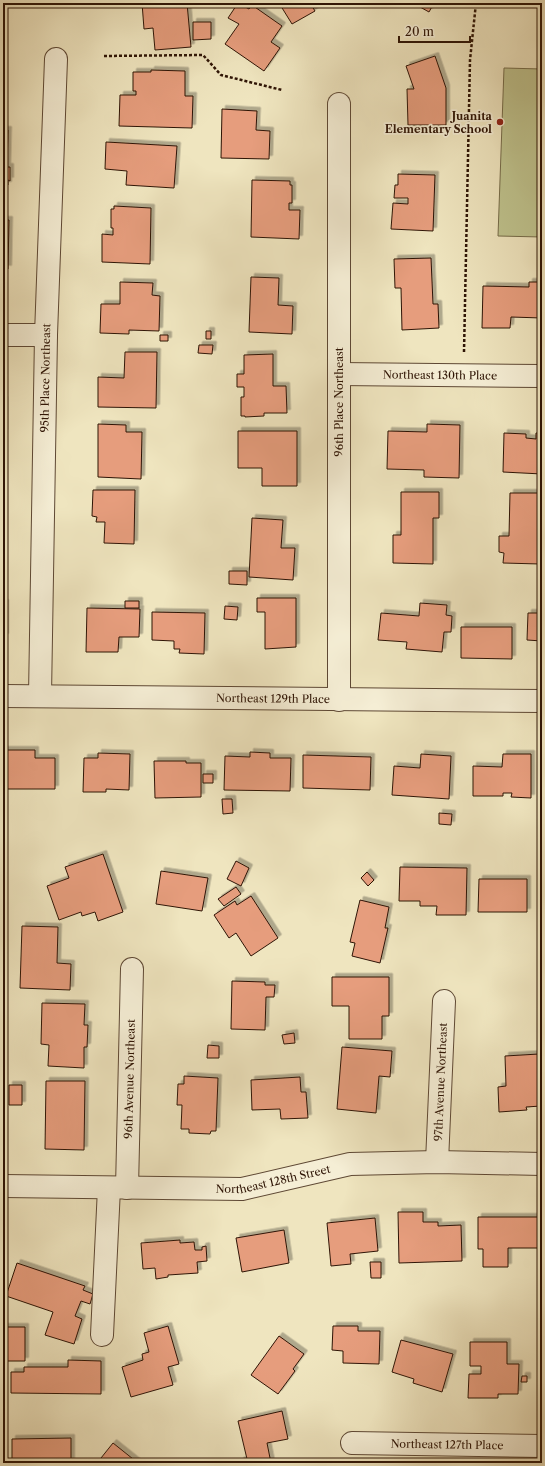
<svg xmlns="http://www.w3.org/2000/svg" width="545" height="1466" viewBox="0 0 545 1466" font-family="'Libre Caslon Text',serif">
  <defs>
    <filter id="shadow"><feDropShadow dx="3.5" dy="-3.5" stdDeviation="0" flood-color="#0004"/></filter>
  </defs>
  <rect width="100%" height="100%" fill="#efe5bf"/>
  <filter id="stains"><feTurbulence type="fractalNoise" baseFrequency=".005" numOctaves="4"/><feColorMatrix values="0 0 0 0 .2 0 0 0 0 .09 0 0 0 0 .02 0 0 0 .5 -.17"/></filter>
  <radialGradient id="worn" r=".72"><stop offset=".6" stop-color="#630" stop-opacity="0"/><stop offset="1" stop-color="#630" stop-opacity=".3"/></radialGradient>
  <path fill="#bfc38e" stroke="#766c4a" d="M504,68L542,69V237L498,236Z"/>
  <path fill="#e69d7d" stroke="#2e1405" filter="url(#shadow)" d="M142,3H187L191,47L155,50L153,28L144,29Z
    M238,3L249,9L252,5L282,26L271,42L280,48L264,71L225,44L239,24L228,18Z
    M279,3H310L315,11L292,24Z
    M413,3H434L429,12Z
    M193,22H211V39L193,40Z
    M435,56L446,88V125H408L407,89H414L406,66Z
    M151,70L185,71V96H193L192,128L119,126L120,95H136V91H133V72H151Z
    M222,109L257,111L256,130L270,131L269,159L221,158Z
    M3,130H8L7,167H10V181L8,180V185H3Z
    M106,142L177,146L174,188L126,185L127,171L105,169Z
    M398,174L435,175L433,231L391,229L393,203L408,204V198H394L395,185H398Z
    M252,180L290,181V185H292V203H289V210H300L299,239L251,237Z
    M114,206L151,208L150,264L102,262V234L113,235V228H111V209H114Z
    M3,220H9L8,269L3,268Z
    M431,258L433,304H438L439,328L402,330L401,288H395L394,259Z
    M251,277L279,278L278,305L293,306L292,334L249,332Z
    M120,282L153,283L152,295L160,296L159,331L129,330V334L100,333L101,304H120Z
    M529,282H542V318L511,317L510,328H482L483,286L529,287Z
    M206,331H211V339H206Z
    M160,335H168V341H160Z
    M199,345H213L212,354L198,353Z
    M125,352H157L156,408L98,407V377L124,378Z
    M273,354V386H286L287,413H264V416L245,417V416H241V397H244V387H237V374H244V355Z
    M3,400H4V433H3Z
    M98,424L126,425V432H142L141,479L98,477Z
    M427,424L460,425L459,478L424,477V470L387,469L388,431L427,432Z
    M238,431H297V486H262V468H238Z
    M504,433L526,434V438L536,439V433H542V474L503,472Z
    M93,490H135L134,544L104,543L105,522H96L97,517L92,516Z
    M401,492H439V518H433V564L393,563V535H401Z
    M510,493H542L540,564L503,563L504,553L499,552V536H509Z
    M252,518L283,520L281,548H295L293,580L249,577Z
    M229,571H247V585L229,584Z
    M257,598H296V647L265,649V612H257Z
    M125,601H139V608H125Z
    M3,603H5V637H3Z
    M420,603L447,605L446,615L452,616L451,632H444L442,652L406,649L407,642L378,640L381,613L419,616Z
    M225,606L238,607L237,620L224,619Z
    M87,608L140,609L139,637H119L118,652H86Z
    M152,612L205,613L204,654L179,653L180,649H174V641L152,640Z
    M528,613H542V641L527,640Z
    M461,627H512V659L461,658Z
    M3,750H35V758H55V789H3Z
    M250,752L270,753V758H291L290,791L224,790L225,756L250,757Z
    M98,753L130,754L129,790L106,789V792H83L84,758H98Z
    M421,754L451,756L449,799L392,795L394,766L420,768Z
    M503,754H531V798L511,797L512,793H503V796H473V766L502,767Z
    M303,755L371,757L370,790L303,788Z
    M154,761H186V763H201V797L155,798Z
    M203,774H213V783H203Z
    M222,799H232L233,813L223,814Z
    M439,813L452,814L451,825L439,824Z
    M103,854L123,912L98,921L95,912L82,916L81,912L59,920L47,886L69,878L65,867Z
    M236,861L249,868L241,886L227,879Z
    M400,867L467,868L466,915H436L437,906H420V901H399Z
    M161,871L208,878L202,911L156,904Z
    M367,872L374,880L368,886L361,878Z
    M479,879H527V912H478Z
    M236,887L241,894L224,906L218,899Z
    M251,896L278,938L251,956L236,933L229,938L214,915L235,901L237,905Z
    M360,900L389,907L385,928H388L380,963L352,956L355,943L350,942Z
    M22,926L58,927L57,963L71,964L70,990L20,988Z
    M542,940V965H541L538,941Z
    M332,977H389V1016H382V1039H349V1006H332Z
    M232,981L265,982V985H275L274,997H266L265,1030L231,1029Z
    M542,1002V1031L538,1030Z
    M42,1003L85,1004L84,1025H88L87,1047H84V1068L48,1066L49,1045L41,1044Z
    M294,1033L295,1043L284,1044L282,1035Z
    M208,1045L219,1046V1058H207Z
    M342,1047L392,1051L390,1077L379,1076L376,1113L337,1109Z
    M539,1054L541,1106L526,1107L527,1110L499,1112L498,1087L506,1086L505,1056Z
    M184,1076L218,1078L216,1131H211L210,1134L189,1133V1129H181L182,1105H177L178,1084H184Z
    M300,1077L301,1092H306L308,1118L281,1119L280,1109L252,1110L251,1080Z
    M46,1081H85L84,1150L45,1149Z
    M9,1085H22V1105H9Z
    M398,1212H423V1222H438V1226L461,1225L462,1261L399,1263Z
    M478,1217H538V1248H508V1267H483V1249H478Z
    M375,1218L378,1251L350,1254L351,1264L331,1266L327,1223Z
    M284,1230L289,1263L242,1272L236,1238Z
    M541,1232H542V1243H540Z
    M180,1240V1243L194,1242L195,1250H202V1247L206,1246L207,1261L197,1262L198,1273L168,1275V1277L156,1279L155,1268L143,1269L141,1243Z
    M370,1262H381V1278H371Z
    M17,1263L85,1286L83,1290L93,1294L90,1304L81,1301L75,1316L82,1319L74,1344L45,1335L53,1312L6,1296Z
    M168,1326L179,1364L168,1367L173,1385L131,1397L122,1367L143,1360L142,1354L149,1352L144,1333Z
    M333,1326H358V1331H380L379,1364L343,1363V1351L332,1350Z
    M3,1327H25V1361H3Z
    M279,1336L304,1354L293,1369L295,1371L278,1394L251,1375Z
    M401,1340L453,1354L442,1392L413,1383L414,1379L392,1372Z
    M470,1342H507V1364H519L518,1394H498V1398H468L469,1374H481V1366H470Z
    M68,1360L101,1361V1394L11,1393V1372H24V1367H68Z
    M522,1376H527V1382H521Z
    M538,1376H542V1400H539Z
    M282,1411L288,1439L267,1443L271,1463H241L240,1461L247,1459L238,1421Z
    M71,1438V1463H12V1439Z
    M113,1443L138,1463H97Z"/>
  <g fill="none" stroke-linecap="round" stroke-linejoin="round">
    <defs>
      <g id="minor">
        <path d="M339,104V700"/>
        <path d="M3,335H46"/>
        <path id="s1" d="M339,374L542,376"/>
        <path id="s2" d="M3,696L542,701"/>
        <path id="s3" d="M40,696L46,335L56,59"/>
        <path id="s4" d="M437,1162L444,1001"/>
        <path id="s5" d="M3,1186L242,1189L350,1164L437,1162L542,1164"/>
        <path id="s6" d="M127,1188L132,969"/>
        <path d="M102,1335L109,1188"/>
        <path id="s7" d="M352,1443L542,1446"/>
      </g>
    </defs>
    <use href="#minor" stroke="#5e4834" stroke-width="24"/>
    <path stroke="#2e1405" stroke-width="2.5" stroke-dasharray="3 2" stroke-linecap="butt" d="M104,56L203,55L221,75L282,90
      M464,352L470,60L476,3"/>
    <use href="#minor" stroke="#f5eed5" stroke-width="22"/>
  </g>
  <circle fill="#8f2418" stroke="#f5eed5" stroke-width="1.5" cx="500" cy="122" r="4"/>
  <g text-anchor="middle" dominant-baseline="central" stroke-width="3.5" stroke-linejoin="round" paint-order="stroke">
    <g font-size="11" font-weight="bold" fill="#2e1405" stroke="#f5eed5" text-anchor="end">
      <text x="492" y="116">Juanita<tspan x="492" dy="13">Elementary School</tspan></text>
    </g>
    <g font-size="11" fill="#2e1405" stroke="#f5eed5">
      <text stroke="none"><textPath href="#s1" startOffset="101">Northeast 130th Place</textPath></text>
      <text stroke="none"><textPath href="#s3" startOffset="318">95th Place Northeast</textPath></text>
      <text transform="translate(339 402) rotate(-90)">96th Place Northeast</text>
      <text stroke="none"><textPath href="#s2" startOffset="270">Northeast 129th Place</textPath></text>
      <text stroke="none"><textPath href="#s6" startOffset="109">96th Avenue Northeast</textPath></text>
      <text stroke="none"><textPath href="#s4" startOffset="80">97th Avenue Northeast</textPath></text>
      <text stroke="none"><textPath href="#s5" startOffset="271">Northeast 128th Street</textPath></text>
      <text stroke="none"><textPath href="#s7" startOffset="95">Northeast 127th Place</textPath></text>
    </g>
  </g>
  <rect width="545" height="1466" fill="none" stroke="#efe5bf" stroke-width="16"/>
  <rect x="4" y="4" width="537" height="1458" fill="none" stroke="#2e1405" stroke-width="2"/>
  <rect x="8" y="8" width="529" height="1450" fill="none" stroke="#2e1405"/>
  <path d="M399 36v6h71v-6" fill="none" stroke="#2e1405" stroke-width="2"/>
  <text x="405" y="36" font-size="12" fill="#2e1405" stroke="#f5eed5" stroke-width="3" paint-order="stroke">20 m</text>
  <rect width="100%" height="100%" filter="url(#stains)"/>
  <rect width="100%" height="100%" fill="url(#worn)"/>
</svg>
